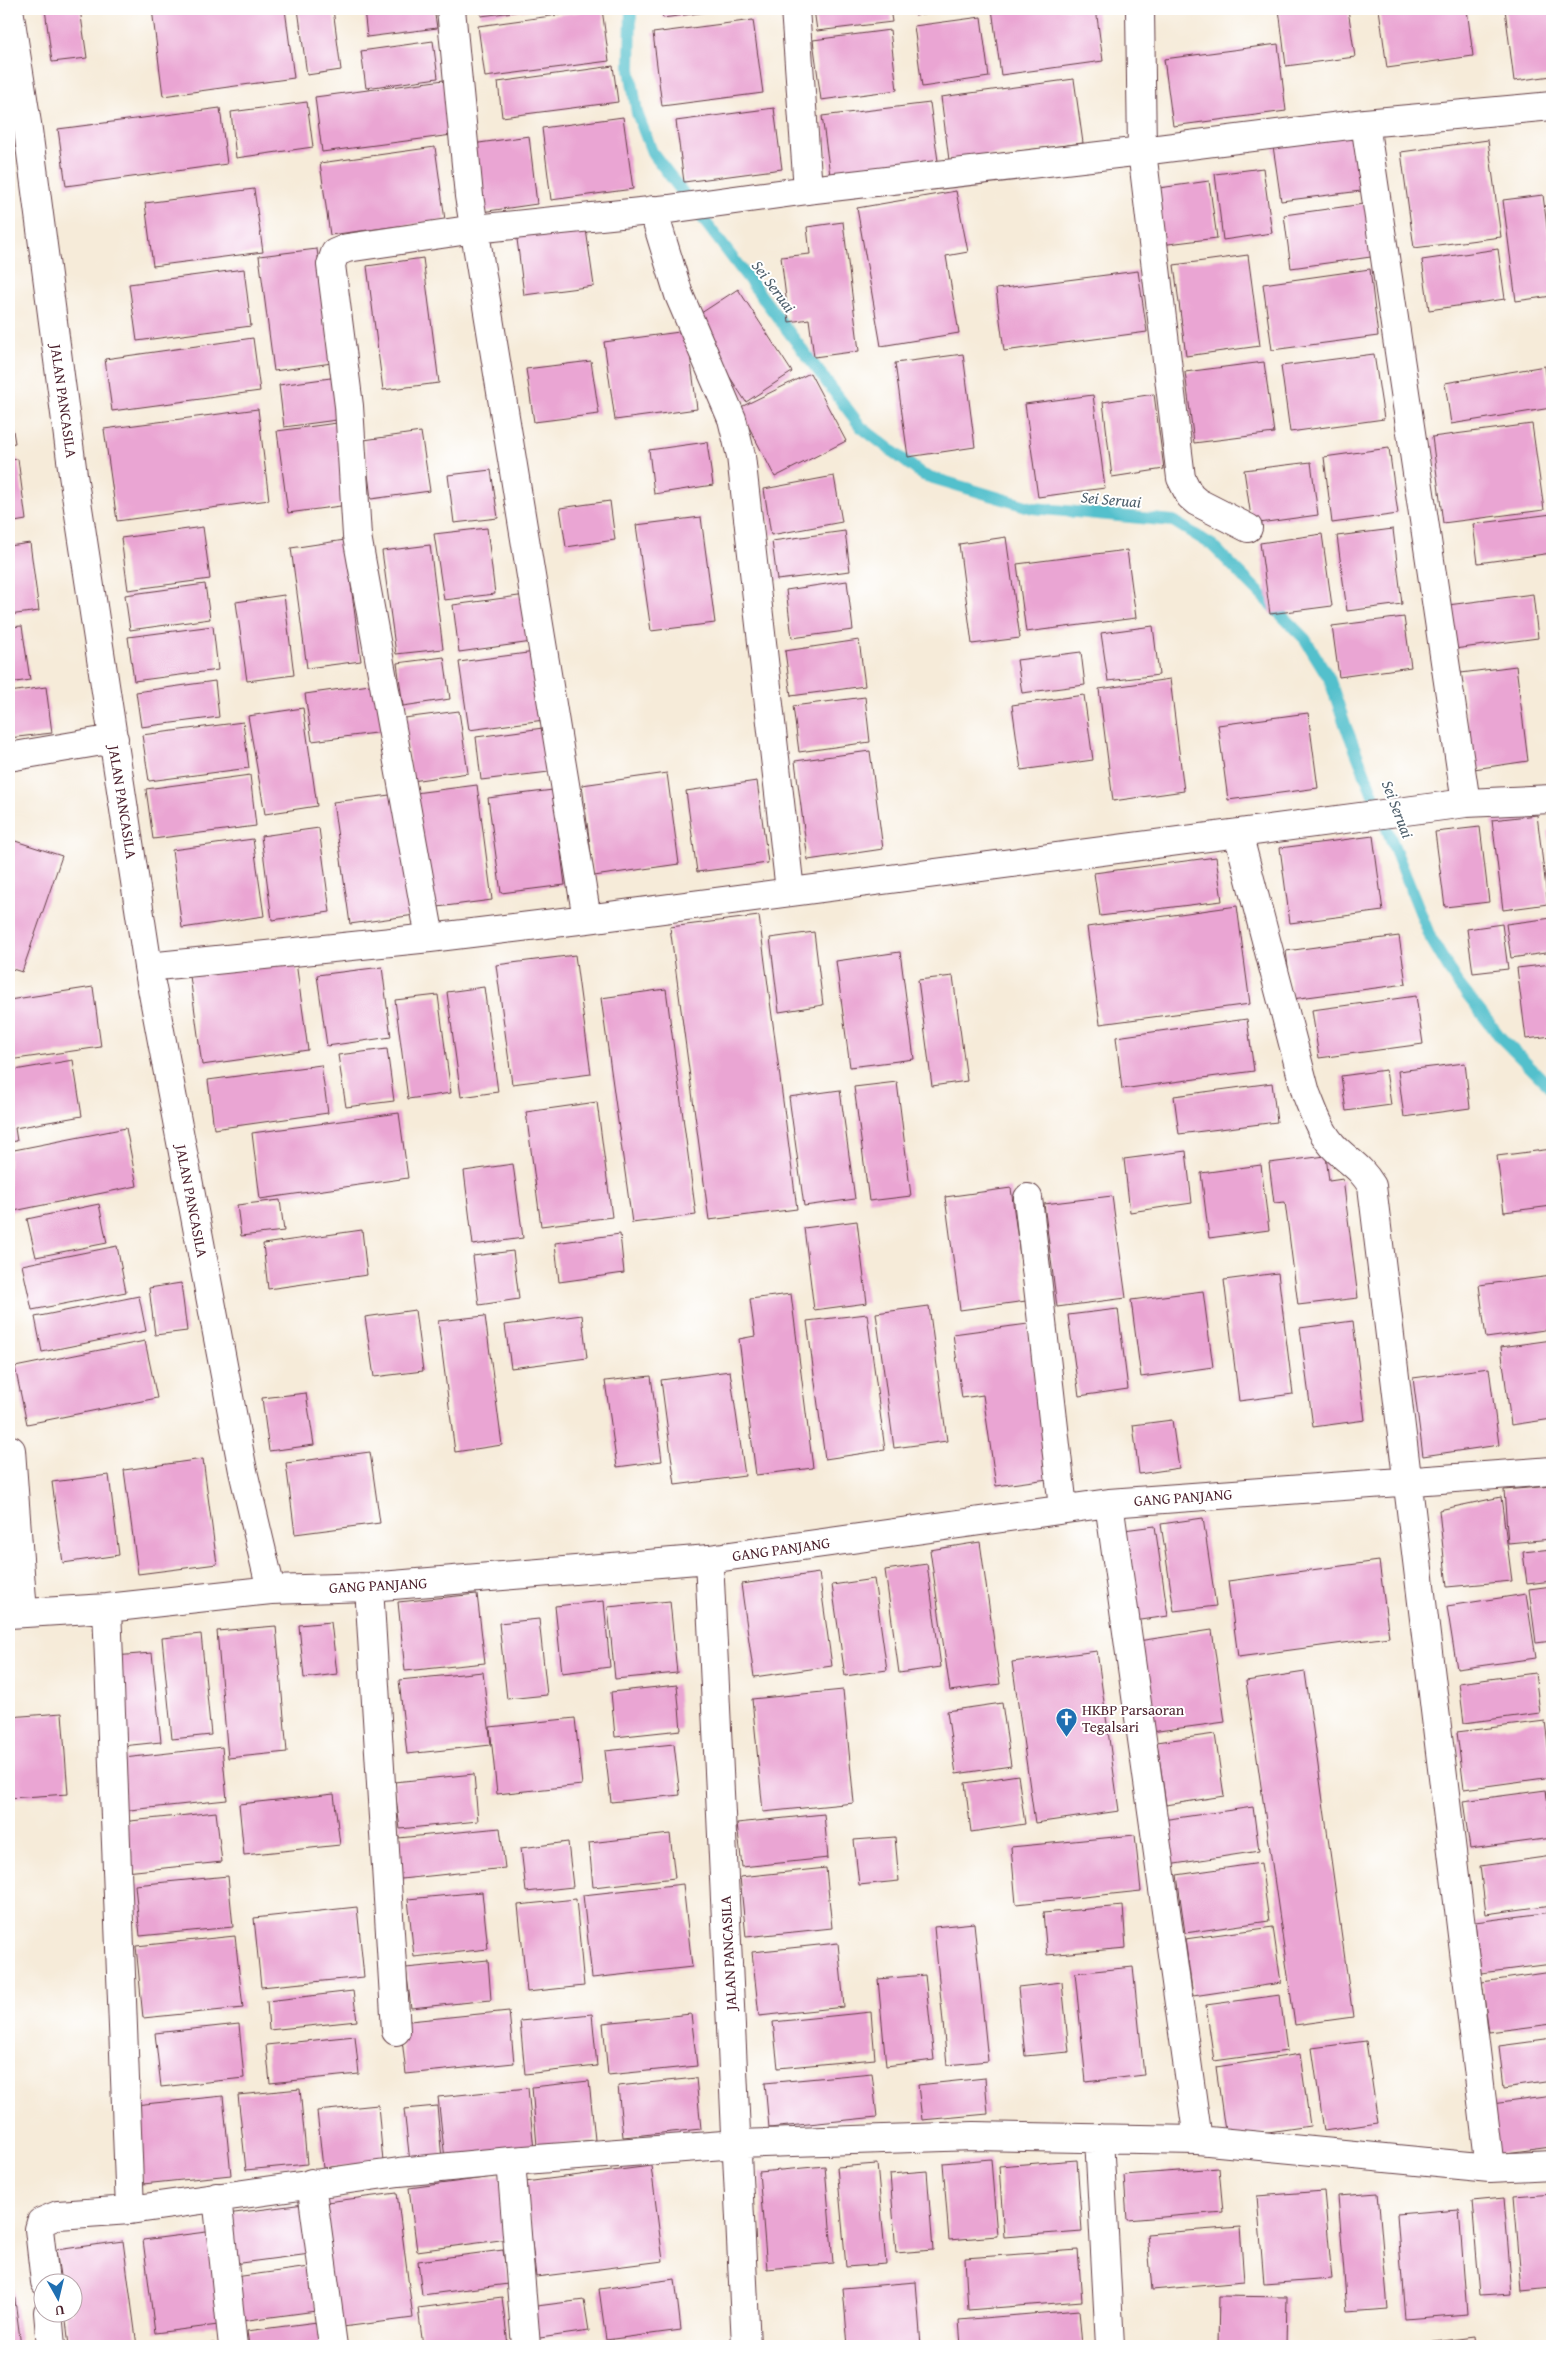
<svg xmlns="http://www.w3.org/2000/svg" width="1561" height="2355" viewBox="0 0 1561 2355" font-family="'Gentium Book Plus',serif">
  <rect width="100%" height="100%" fill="#fff"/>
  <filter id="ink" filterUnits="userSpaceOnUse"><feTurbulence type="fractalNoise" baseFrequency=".02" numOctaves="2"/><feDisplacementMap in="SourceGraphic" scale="10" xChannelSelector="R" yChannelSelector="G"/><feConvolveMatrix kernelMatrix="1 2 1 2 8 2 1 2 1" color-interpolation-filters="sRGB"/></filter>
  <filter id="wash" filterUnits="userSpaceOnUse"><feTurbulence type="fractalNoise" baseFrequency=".0096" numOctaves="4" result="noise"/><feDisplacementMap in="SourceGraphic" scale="20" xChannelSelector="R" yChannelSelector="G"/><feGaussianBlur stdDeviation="1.12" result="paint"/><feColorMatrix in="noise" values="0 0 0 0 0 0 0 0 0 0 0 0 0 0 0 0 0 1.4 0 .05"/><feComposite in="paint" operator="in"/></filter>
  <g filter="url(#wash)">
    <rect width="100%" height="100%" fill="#f6ebd9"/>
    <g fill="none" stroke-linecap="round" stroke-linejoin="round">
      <path stroke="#53c0cc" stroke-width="12" d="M631,9L630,69L637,113L652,152L861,427L923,475L1033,508L1173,521L1212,545L1305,639L1329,678L1346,727L1431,939L1456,981L1501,1038L1552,1089"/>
    </g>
    <g id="blocks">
      <path fill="#eaa5d3" d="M45,9H80L87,58L52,62Z
        M152,9H285L294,78L163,96Z
        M298,9H333L341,70L307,75Z
        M364,9H434L437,28L367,37Z
        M480,9H529V10L481,16Z
        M602,9L609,61L485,77L478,26Z
        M661,9H721V10L663,18Z
        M814,9H890L892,22L817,31Z
        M914,9H953V10L915,15Z
        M992,9H1096L1103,61L1001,75Z
        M1279,9H1348L1355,57L1286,66Z
        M1379,9H1467L1473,56L1387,68Z
        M1505,9H1552V76L1514,81Z
        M981,17L989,77L922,87L914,26Z
        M753,20L763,93L662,106L653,33Z
        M890,30L897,90L821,100L813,40Z
        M433,41L438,78L366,88L361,51Z
        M1278,44L1286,111L1173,126L1164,59Z
        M613,66L618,102L502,117L498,82Z
        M1074,79L1083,143L949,160L941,97Z
        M444,80L452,135L322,152L315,97Z
        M307,102L313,147L236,158L231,112Z
        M930,103L938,161L830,175L822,116Z
        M220,108L227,164L66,186L58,129Z
        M774,108L782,169L684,182L676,121Z
        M623,117L633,189L551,200L542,128Z
        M1354,135L1361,191L1281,201L1273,146Z
        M529,136L537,204L481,212L472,144Z
        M1488,140L1501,237L1414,248L1401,152Z
        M435,147L445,220L330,235L320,163Z
        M1263,168L1272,233L1223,240L1215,174Z
        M1209,181L1217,238L1160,245L1152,189Z
        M254,189L263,252L153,266L145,203Z
        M956,191L968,252L946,256L959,333L881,346L857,208Z
        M1543,195L1552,267V296L1516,301L1503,200Z
        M1371,203L1378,256L1291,268L1284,215Z
        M585,222L594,286L524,295L516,231Z
        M843,222L859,351L814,357L809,319L789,322L781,257L810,254L807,227Z
        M317,249L332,363L274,371L259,256Z
        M1498,249L1505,299L1429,310L1422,260Z
        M1248,255L1260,346L1186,356L1174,265Z
        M423,258L439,383L383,390L367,266Z
        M244,269L251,326L137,341L129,284Z
        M1370,269L1378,336L1272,350L1263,284Z
        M1138,271L1147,332L1004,351L996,289Z
        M738,289L792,372L746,402L692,319Z
        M687,331L697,409L615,420L604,342Z
        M253,338L260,391L112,411L105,359Z
        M963,354L975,447L908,457L895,363Z
        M1374,354L1384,419L1290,432L1281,366Z
        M591,361L599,414L534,422L526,369Z
        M1264,362L1274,433L1194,443L1185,372Z
        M1545,366L1551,408L1451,424L1445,383Z
        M810,373L846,441L775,477L739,408Z
        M338,377L344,419L284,427L279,385Z
        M1154,394L1164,469L1112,477L1103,402Z
        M1093,395L1105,488L1038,497L1025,404Z
        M9,407L15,443L9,444Z
        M258,409L269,500L117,521L104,429Z
        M337,423L348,505L288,513L277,431Z
        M1532,424L1544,510L1443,523L1432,437Z
        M421,432L430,491L371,499L364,440Z
        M707,442L713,485L654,494L649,450Z
        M1389,448L1398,514L1332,523L1324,457Z
        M18,459L26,520L9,523V460Z
        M1311,462L1318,515L1252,524L1244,470Z
        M491,470L498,518L454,523L448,475Z
        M834,476L842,522L771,535L764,489Z
        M610,501L615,540L566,547L560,508Z
        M1552,514V553L1478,563L1473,524Z
        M701,517L715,623L651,631L636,525Z
        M203,527L210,579L128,590L121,538Z
        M487,528L495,594L444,600L434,534Z
        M1393,529L1402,604L1347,611L1337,536Z
        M845,531L850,571L777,580L772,541Z
        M1322,534L1332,606L1270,614L1260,543Z
        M1006,537L1020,638L972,644L959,544Z
        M345,540L361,661L307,668L291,548Z
        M30,543L39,611L9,615V546Z
        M430,545L443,649L396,654L382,551Z
        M1127,550L1136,618L1026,632L1017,564Z
        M847,581L853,630L792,638L786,590Z
        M205,584L210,619L130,630L125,595Z
        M1533,594L1538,638L1454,649L1448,605Z
        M284,595L294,675L247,681L236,602Z
        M526,595L532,642L459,652L453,605Z
        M1404,617L1411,667L1339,677L1332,626Z
        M22,626L30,680L9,683V627Z
        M213,626L218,670L134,681L128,637Z
        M1153,626L1159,675L1108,681L1101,633Z
        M859,640L865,686L791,696L785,651Z
        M535,652L544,720L469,730L459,662Z
        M1081,652L1085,685L1022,693L1017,660Z
        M444,657L450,699L403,706L397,663Z
        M1516,666L1528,761L1474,769L1461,673Z
        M1170,679L1184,791L1113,801L1099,689Z
        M215,681L219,717L141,727L136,692Z
        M377,684L383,732L312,741L305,694Z
        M46,687L52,733L9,738V692Z
        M1084,695L1093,760L1021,770L1012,705Z
        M865,697L870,742L799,752L793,706Z
        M303,708L317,806L265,814L248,716Z
        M459,711L468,773L412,781L404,718Z
        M1308,713L1318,788L1228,800L1218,725Z
        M243,722L249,768L149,781L142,735Z
        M543,728L549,772L481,780L476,737Z
        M870,751L883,849L808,860L795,761Z
        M667,773L679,864L594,876L582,785Z
        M250,775L256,826L153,839L146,789Z
        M757,781L768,863L697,872L686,791Z
        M477,785L492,900L430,908L415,793Z
        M553,790L565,885L501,893L488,798Z
        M398,794L415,915L350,924L333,802Z
        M1537,815L1548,904L1503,910L1492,820Z
        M1480,827L1489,902L1445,907L1435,832Z
        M319,828L330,912L272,920L261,836Z
        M1548,831H1552V853H1551Z
        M1373,836L1383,911L1290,923L1280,848Z
        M9,839L62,856L22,972L9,968Z
        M253,839L264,916L182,928L172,850Z
        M1216,857L1222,901L1100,916L1094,873Z
        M1237,906L1250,1004L1100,1024L1087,927Z
        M759,916L797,1209L709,1220L670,927Z
        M1552,918V952L1511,958L1506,924Z
        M1502,924L1508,969L1473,973L1467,929Z
        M814,932L823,1005L779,1012L770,938Z
        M1399,936L1406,984L1292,999L1286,951Z
        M900,952L914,1059L850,1067L836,961Z
        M575,955L591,1074L512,1084L496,965Z
        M296,962L308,1050L202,1065L190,976Z
        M1552,964V1036L1526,1039L1517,968Z
        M382,967L391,1037L327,1046L317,975Z
        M953,976L967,1081L932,1086L918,980Z
        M93,987L101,1047L9,1060V1000Z
        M484,987L498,1092L461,1097L447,992Z
        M666,989L696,1215L632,1223L601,998Z
        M438,995L451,1093L408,1099L395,1000Z
        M1416,996L1423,1044L1319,1058L1312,1010Z
        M1247,1019L1254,1071L1122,1089L1116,1037Z
        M387,1049L394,1101L346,1107L338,1055Z
        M73,1060L82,1116L15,1128L17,1141L9,1142V1071Z
        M1465,1063L1470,1108L1404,1117L1398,1071Z
        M321,1065L328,1113L214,1129L208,1080Z
        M1386,1070L1391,1105L1346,1111L1341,1076Z
        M897,1082L911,1196L869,1201L854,1087Z
        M1272,1083L1277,1122L1179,1134L1174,1096Z
        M840,1090L855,1199L804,1206L789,1097Z
        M597,1102L612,1217L541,1226L526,1112Z
        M399,1113L408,1178L260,1199L252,1133Z
        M126,1128L137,1186L9,1212V1151Z
        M1552,1149V1206L1504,1212L1497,1156Z
        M1186,1151L1192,1203L1130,1212L1124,1159Z
        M1326,1156L1329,1181L1343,1179L1358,1298L1298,1305L1285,1202L1274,1203L1269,1163Z
        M513,1164L523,1238L473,1245L464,1171Z
        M1261,1165L1269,1230L1209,1238L1201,1173Z
        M1011,1188L1026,1301L960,1310L945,1197Z
        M1112,1196L1126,1298L1057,1307L1044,1204Z
        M280,1200L284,1231L241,1236L237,1205Z
        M99,1204L107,1243L36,1257L27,1219Z
        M857,1221L867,1303L814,1310L804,1228Z
        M362,1230L367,1275L268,1289L263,1244Z
        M620,1234L624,1273L559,1282L555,1243Z
        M117,1246L126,1292L32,1310L22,1265Z
        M513,1251L519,1299L479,1305L473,1256Z
        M1278,1273L1293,1394L1239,1401L1224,1280Z
        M1552,1276V1329L1486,1338L1479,1285Z
        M181,1283L187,1331L155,1335L149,1288Z
        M1203,1291L1213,1367L1141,1377L1131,1300Z
        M791,1294L813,1468L756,1475L739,1339L755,1336L750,1299Z
        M139,1296L146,1331L42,1352L35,1317Z
        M929,1306L947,1441L894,1448L876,1313Z
        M1118,1309L1128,1389L1079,1396L1068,1315Z
        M415,1310L423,1371L374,1377L365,1317Z
        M867,1314L885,1450L825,1459L807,1321Z
        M582,1315L587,1358L511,1368L505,1325Z
        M485,1316L502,1445L455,1452L438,1321Z
        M1353,1321L1365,1420L1313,1427L1300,1328Z
        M1028,1324L1048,1479L996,1486L983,1395L962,1398L953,1334Z
        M1552,1340V1419L1511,1425L1501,1347Z
        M145,1341L157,1398L27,1424L15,1367Z
        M1489,1368L1499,1445L1423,1456L1413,1378Z
        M730,1371L745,1476L675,1485L661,1380Z
        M651,1376L662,1461L617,1467L605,1381Z
        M306,1393L314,1445L269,1451L262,1398Z
        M1172,1420L1179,1468L1139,1474L1133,1425Z
        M370,1452L380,1523L295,1534L286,1463Z
        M203,1459L217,1564L138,1574L124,1470Z
        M109,1475L119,1555L63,1563L52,1482Z
        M1552,1486V1539L1508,1543L1504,1490Z
        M1501,1497L1512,1581L1447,1587L1439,1510Z
        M1203,1518L1216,1606L1174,1611L1161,1524Z
        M1155,1526L1168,1616L1128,1622L1116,1531Z
        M980,1542L1000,1684L950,1691L930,1550Z
        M1552,1549V1581L1527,1584L1523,1552Z
        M1379,1561L1389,1637L1238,1657L1228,1581Z
        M927,1564L941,1667L899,1673L885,1570Z
        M819,1573L832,1666L754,1677L741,1584Z
        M874,1579L887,1670L845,1676L832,1585Z
        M1552,1586V1641L1536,1643L1529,1589Z
        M477,1594L485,1663L405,1671L398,1602Z
        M1526,1594L1536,1658L1457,1669L1447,1606Z
        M604,1601L610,1667L562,1673L555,1606Z
        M670,1601L677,1673L615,1679L608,1607Z
        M539,1619L547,1695L507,1699L499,1623Z
        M331,1622L337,1674L304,1678L299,1625Z
        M276,1626L287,1752L228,1758L217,1631Z
        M1212,1630L1225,1722L1151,1732L1138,1641Z
        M201,1634L211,1735L172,1739L162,1638Z
        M1097,1651L1119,1811L1035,1823L1012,1662Z
        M152,1653L161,1742L122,1746L114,1656Z
        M483,1672L491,1745L407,1754L399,1680Z
        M1305,1672L1353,2017L1295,2025L1246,1681Z
        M1535,1673L1540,1713L1464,1723L1459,1683Z
        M677,1685L681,1730L615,1737L611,1692Z
        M843,1690L854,1803L763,1812L752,1699Z
        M1002,1703L1011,1766L956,1774L947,1711Z
        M62,1713L68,1794L9,1798V1717Z
        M575,1718L582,1785L497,1794L490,1727Z
        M1545,1721L1552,1777L1464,1789L1457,1732Z
        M1215,1734L1224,1796L1166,1805L1157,1742Z
        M674,1744L680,1795L611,1802L605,1751Z
        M222,1747L227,1800L120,1811L115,1759Z
        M474,1774L478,1821L400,1829L394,1782Z
        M1018,1775L1025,1824L971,1832L965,1783Z
        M1546,1790L1552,1838L1470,1849L1463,1801Z
        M334,1794L340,1845L244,1855L239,1804Z
        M1253,1807L1259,1851L1162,1866L1155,1821Z
        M216,1812L222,1862L126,1872L121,1822Z
        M824,1814L828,1858L742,1867L737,1823Z
        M500,1828L505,1868L392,1880L388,1839Z
        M670,1834L675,1878L593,1887L589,1843Z
        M1135,1835L1141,1891L1016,1904L1011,1847Z
        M895,1837L899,1881L859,1885L854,1840Z
        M568,1842L573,1887L526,1892L521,1848Z
        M1552,1856V1905L1486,1914L1480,1866Z
        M1261,1863L1269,1921L1185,1933L1177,1875Z
        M826,1868L832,1928L746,1937L740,1877Z
        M228,1876L233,1927L140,1936L135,1885Z
        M683,1884L692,1967L592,1978L583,1895Z
        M482,1892L488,1949L414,1957L408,1899Z
        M576,1899L584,1986L527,1992L518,1905Z
        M1123,1906L1126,1948L1047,1955L1043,1913Z
        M357,1907L364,1977L261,1987L254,1918Z
        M1552,1912V1964L1481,1973L1475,1922Z
        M974,1923L988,2061L947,2065L934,1927Z
        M1273,1927L1281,1983L1193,1996L1185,1939Z
        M235,1936L243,2008L143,2018L136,1946Z
        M838,1943L844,2007L759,2016L752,1952Z
        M488,1960L491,2000L411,2008L406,1968Z
        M1133,1967L1144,2075L1086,2082L1075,1973Z
        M1552,1972V2024L1489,2032L1482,1982Z
        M925,1975L934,2060L886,2066L878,1979Z
        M1062,1982L1069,2052L1025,2056L1018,1987Z
        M353,1991L357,2021L269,2030L267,2001Z
        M1280,1995L1287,2051L1214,2061L1206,2005Z
        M509,2011L514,2063L406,2074L400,2022Z
        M871,2012L875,2059L778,2068L773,2022Z
        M592,2014L597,2066L525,2074L520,2021Z
        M691,2014L697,2066L608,2075L603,2023Z
        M239,2024L244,2078L161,2087L155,2033Z
        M355,2036L359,2074L270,2083L266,2045Z
        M1552,2039V2081L1504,2088L1499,2046Z
        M1366,2041L1378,2123L1324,2131L1312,2048Z
        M1300,2054L1310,2126L1226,2138L1216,2067Z
        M872,2073L877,2117L769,2128L765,2083Z
        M696,2078L701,2129L623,2137L618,2086Z
        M985,2078L988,2114L922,2120L918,2085Z
        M589,2081L595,2140L537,2146L532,2087Z
        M528,2088L534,2150L445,2159L438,2097Z
        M300,2089L307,2164L246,2170L238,2095Z
        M223,2096L231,2175L143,2184L135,2105Z
        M1552,2096V2147L1498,2154L1492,2104Z
        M378,2105L383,2162L323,2168L317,2111Z
        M437,2106L442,2159L410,2162L404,2109Z
        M991,2159L997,2236L949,2240L943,2163Z
        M1077,2160L1082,2231L1004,2237L999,2166Z
        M877,2164L886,2264L846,2267L837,2167Z
        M651,2166L663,2261L536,2277L525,2182Z
        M825,2166L833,2263L767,2269L759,2172Z
        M1219,2168L1223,2212L1127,2220L1124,2175Z
        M927,2171L933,2250L896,2253L890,2174Z
        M500,2176L508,2239L417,2251L409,2188Z
        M1324,2191L1332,2279L1264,2284L1257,2196Z
        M397,2193L413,2318L335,2328L319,2203Z
        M1378,2193L1388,2309L1347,2312L1338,2196Z
        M1552,2193V2288L1522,2291L1514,2196Z
        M1504,2198L1512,2294L1480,2296L1472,2201Z
        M304,2204L310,2254L233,2264L227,2214Z
        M1459,2209L1467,2314L1405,2319L1397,2214Z
        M1240,2227L1244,2282L1152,2290L1147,2234Z
        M214,2231L226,2324L155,2333L143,2240Z
        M123,2241L137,2346H69L65,2312H72V2282H61L56,2250Z
        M503,2250L508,2284L422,2295L418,2261Z
        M1078,2250L1082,2301L968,2310L965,2258Z
        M9,2262H10L21,2346H9Z
        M310,2267L316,2311L241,2321L235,2277Z
        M675,2279L681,2330L606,2340L599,2289Z
        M916,2282L921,2346H848L843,2288Z
        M1219,2296L1287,2297L1286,2346L1218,2345Z
        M502,2297L508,2345L423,2346L418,2308Z
        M584,2300L589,2331L533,2339L529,2307Z
        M1079,2310L1082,2346H961L959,2320Z
        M317,2322L321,2346H249L247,2331Z
        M1475,2337L1476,2346H1410V2345Z
        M214,2343V2346H196V2345Z"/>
    </g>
  </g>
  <g filter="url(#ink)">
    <use href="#blocks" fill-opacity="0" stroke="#643e45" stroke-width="1"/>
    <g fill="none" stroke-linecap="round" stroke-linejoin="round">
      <defs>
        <path id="minor" d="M9,9L28,130L73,475L148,967L243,1471L271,1590
          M451,9L469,196L587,919
          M795,9L808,190
          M1140,9L1142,151L1181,478L1190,496L1197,502L1248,528
          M1365,123L1466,803
          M653,210L679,295L732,419L741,456L790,891
          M9,757L114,739
          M1238,833L1306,1093C1314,1113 1321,1135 1337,1150C1353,1165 1360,1167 1372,1186L1490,2168
          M430,938L357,536L349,406L331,265L335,253L347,248L475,229L669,209L808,190L1142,151L1365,123L1552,106
          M148,967L430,938L587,919L1466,803L1552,799
          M1028,1198L1063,1508
          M11,1450L23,1613
          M1109,1503L1198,2140
          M709,1559L746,2346
          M369,1587L396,2031
          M107,1608L130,2210
          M9,1614L107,1608L271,1590L369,1587L709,1559L1109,1503L1552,1471
          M1099,2138L1110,2346
          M511,2161L526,2346
          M311,2183L333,2346
          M217,2197L233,2346
          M45,2282L39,2229L41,2222L58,2215L130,2210L399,2172L511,2161L737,2144L974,2136L1198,2140L1490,2168L1552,2165
          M48,2312L51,2346"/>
      </defs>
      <use href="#minor" stroke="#643e45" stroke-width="30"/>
      <use href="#minor" stroke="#fff" stroke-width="28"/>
    </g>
  </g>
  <defs>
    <symbol id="church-pin" viewBox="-11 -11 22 30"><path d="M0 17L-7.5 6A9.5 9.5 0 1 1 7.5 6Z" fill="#1f6fb2" stroke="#fff"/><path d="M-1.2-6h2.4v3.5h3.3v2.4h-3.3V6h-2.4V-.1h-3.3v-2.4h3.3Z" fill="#fff"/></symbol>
  </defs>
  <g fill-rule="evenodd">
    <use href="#church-pin" x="1054" y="1706" width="25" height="34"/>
  </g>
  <g text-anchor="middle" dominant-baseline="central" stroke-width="4" stroke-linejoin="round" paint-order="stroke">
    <g font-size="15" fill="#4a1f2b" stroke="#fff">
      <text transform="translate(64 401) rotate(82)">JALAN PANCASILA</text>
      <text transform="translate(123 802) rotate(81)">JALAN PANCASILA</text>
      <text transform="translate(192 1201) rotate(79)">JALAN PANCASILA</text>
      <text transform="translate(1183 1497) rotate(-4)">GANG PANJANG</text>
      <text transform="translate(781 1549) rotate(-8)">GANG PANJANG</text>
      <text transform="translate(378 1585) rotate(-3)">GANG PANJANG</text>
      <text transform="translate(728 1953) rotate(-93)">JALAN PANCASILA</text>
    </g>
    <g font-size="15" fill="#4a1f2b" stroke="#fff" text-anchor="start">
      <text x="1082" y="1709">HKBP Parsaoran<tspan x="1082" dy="17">Tegalsari</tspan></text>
    </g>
    <g font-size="16" font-style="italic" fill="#4e5f6b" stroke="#fff">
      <text transform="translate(774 286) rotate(53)">Sei Seruai</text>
      <text transform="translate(1111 499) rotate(5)">Sei Seruai</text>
      <text transform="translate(1398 809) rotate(69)">Sei Seruai</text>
    </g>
  </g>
  <rect width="1561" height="2355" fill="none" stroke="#fff" stroke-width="30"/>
  <g transform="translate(58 2298) rotate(172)"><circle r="24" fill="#ffffff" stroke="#b7a5aa"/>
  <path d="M0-4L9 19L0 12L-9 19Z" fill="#1f6fb2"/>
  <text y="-8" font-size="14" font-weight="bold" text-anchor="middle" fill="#4a1f2b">U</text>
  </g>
</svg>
